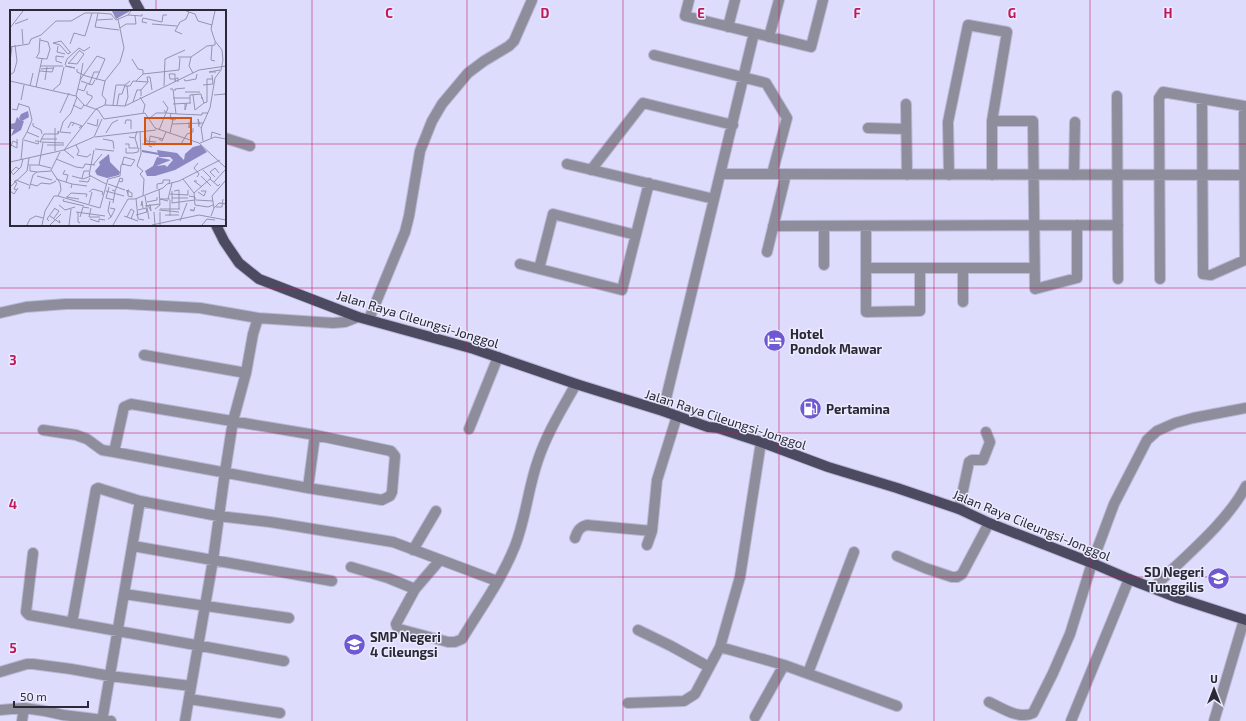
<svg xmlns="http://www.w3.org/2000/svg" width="1246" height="721" viewBox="0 0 1246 721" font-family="'Exo 2',sans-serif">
  <rect width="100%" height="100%" fill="#dddcfd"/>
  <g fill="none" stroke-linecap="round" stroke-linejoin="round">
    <defs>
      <path id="minor" d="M689,0L685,16L811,47L823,0
        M728,27L735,0
        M769,37L779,0
        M654,55L766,83L787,118L772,174
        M1117,96L1118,279
        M906,104L907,175
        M992,121H1033L1035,289L1077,278V225
        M868,128L906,129
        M225,138L250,146
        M567,164L714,199
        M591,170L643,103L733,125
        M720,174L1246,175
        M949,175L948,122L968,25L1007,32L992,121V175
        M1074,175L1075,122
        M773,226L1118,225
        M824,226V265
        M866,226V312L920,311V268
        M767,252L786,174
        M520,264L622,290L649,183
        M866,268H1034
        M963,268V302
        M539,269L553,214L636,235
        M1160,279L1159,98L1163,92L1244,106L1245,260L1211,275L1203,274L1202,99
        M0,313L26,307L66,304H127L200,308L258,318L333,323L345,322L358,317
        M369,319L405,232L409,216L420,151L432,121L442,104L468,73L484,61L509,46L514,41L532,0
        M144,355L246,373
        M131,404L315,435L308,488L114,452L124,407Z
        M663,411L754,33
        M469,429L498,357
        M43,430L76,435L87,439L102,450L114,452
        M308,488L382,500L390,496L392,492L395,456L391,451L315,435
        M959,509L969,462L972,460H983L990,442L986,432
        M575,538C577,532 579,527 587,525L652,531
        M647,545L652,531L657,480L677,416
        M133,546L332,581
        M413,550L436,511
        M33,553L26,612L29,615L284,661
        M897,556L925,568L952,577H957L962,574L989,523
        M351,567L388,578L415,589L396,624L397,627L399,629L448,642H455L462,639C480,609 502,579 515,546C526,518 528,488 538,460C547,433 562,409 576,384
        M1153,588C1183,558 1226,524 1246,486
        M415,589L440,560
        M124,594L289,618
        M72,623L96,489L98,488L140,501
        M638,630L671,646L709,667
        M720,647L740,577L761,442
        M0,672L27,664H33L71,669L110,676L191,686
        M808,673L854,552
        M189,699L280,713
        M989,702C1002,708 1019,720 1033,713L1053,673L1070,634L1092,563L1114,504L1147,440L1157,431L1175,423L1193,418L1246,408
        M628,703L684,701L695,694L720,647L784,665L897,706
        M0,710L24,708L45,711L63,715L111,721
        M755,717L784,665
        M22,721L24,708
        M102,721L140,501L218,516L270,522L393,542L497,581
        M185,721L213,560L225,472L233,421L246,373L253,334L258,318
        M1071,721L1129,579
        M1214,721L1244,620"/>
      <path id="major" d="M134,0L140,11
        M216,225L224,241L239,263L259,279L358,317L474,349L576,384L663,411L708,427L718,428L761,442L828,467L897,488L959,509L989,523L1092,563L1129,579L1178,598L1246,620"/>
    </defs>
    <use href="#minor" stroke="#b9b8d5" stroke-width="12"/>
    <use href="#major" stroke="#b9b8d5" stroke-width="12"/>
    <use href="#minor" stroke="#8d8d9b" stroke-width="10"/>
    <use href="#major" stroke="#4b4a61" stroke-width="10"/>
  </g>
  <path fill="none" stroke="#c2185b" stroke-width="1" stroke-opacity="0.55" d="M156,0V11M312,0V721M467,0V721M623,0V721M779,0V721M934,0V721M1090,0V721M0,144H11M225,144H1246M156,225V721M0,288H1246M0,433H1246M0,577H1246"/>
  <defs>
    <symbol id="hotel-disc" viewBox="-11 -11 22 22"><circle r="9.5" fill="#6f59d3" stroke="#ebebff"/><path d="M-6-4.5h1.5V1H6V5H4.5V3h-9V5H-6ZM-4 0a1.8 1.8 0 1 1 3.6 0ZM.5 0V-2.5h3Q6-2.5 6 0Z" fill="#fff"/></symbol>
    <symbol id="fuel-disc" viewBox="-11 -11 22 22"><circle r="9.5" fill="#6f59d3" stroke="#ebebff"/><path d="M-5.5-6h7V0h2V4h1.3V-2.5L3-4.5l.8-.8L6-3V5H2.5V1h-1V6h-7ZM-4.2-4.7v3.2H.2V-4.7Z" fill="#fff"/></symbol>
    <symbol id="school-disc" viewBox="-11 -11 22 22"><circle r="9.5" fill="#6f59d3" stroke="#ebebff"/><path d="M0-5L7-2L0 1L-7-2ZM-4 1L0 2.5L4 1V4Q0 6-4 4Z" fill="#fff"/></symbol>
  </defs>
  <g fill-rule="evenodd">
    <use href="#hotel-disc" x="762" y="328" width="25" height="25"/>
    <use href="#fuel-disc" x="798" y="396" width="25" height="25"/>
    <use href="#school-disc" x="1206" y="566" width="25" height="25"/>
    <use href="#school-disc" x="342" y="632" width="25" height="25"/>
  </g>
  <g text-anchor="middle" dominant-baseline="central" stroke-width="3" stroke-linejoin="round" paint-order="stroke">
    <g font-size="13" fill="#2a2935" stroke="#ebebff">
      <text transform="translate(418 319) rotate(17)">Jalan Raya Cileungsi-Jonggol</text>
      <text transform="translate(726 419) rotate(18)">Jalan Raya Cileungsi-Jonggol</text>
      <text transform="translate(1032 525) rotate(22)">Jalan Raya Cileungsi-Jonggol</text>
    </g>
    <g font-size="13" font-weight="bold" fill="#2a2935" stroke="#ebebff" text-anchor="start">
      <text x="790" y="334">Hotel<tspan x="790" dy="15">Pondok Mawar</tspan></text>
      <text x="826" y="409">Pertamina</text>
      <text x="1204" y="572" text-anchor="end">SD Negeri<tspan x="1204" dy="15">Tunggilis</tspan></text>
      <text x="370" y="637">SMP Negeri<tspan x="370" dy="15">4 Cileungsi</tspan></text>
    </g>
  </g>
  <g transform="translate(10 10)">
    <rect width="216" height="216" fill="#dddcfd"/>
    <path d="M102,1H120L106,9ZM18,101L19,107L12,111H14L11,120L1,126L4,119H0V114L5,113L7,107L11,111L9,108L11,104ZM191,135L197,142L165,160L145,166H137L135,161L143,156L147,147L161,150L146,156L155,155L157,157L163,150L160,147H149L147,140L167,143L174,150L175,144L183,137ZM99,144L100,152L110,162L109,165L97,168L87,165L85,161L90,155L89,152Z" fill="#8b87c1"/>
    <path fill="none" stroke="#8b87c1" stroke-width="2" d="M132,141L149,144"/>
    <path fill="none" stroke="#9594ad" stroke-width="1" d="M176,1L185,4L188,11L202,15M88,3L85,17L109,20M118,5L132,6V4M87,10L103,9M137,13L132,12L133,8L152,12L153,5H157M5,14L18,9M142,14L167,16M0,18L13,1M110,18L116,14H126L125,6M12,19L13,34M172,24L165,21L170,12L176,9L179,2M51,31L43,33L50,35L58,44L61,42M51,31L60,42M60,34L64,23L75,26L82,3M48,36L47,42L55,44M202,36L201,50L205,51M0,37L19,34L21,29L31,25L46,11H61L75,3H88L101,4L106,10L118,5L121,1M168,47H181M26,48L29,43L30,28M27,48L37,49L40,39L38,32L30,30M122,49L128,59L133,60V64M0,52L2,36M52,53L46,51V46L54,47M58,53L67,54L74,44L70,41M58,54L70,40M55,55L57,49L69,38L74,41L80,37M31,56H53M55,56L65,58L56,56M31,59L44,58M67,59V62L76,66L95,71M30,61L42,62L44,57M206,62H199L210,60M183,63L179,56L181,47L197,36L205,35V32M0,65L4,62L7,51L5,35M140,67L142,80M174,69L175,71L186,69L187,64M35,70L37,57M70,70L73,53M0,71L66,86L74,95L88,100L94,109L135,103L145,118L189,133L216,158M71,71L82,75L85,70M126,71L133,64L169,60L170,48M164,71H166L165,69V64H159L160,69H165L167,68H168V72M79,75L84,62H89M193,75L203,74L202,65M20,76L23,63M115,76H120L123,71L138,72M154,76L155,49L175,40M26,77L32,49M68,79L74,81L77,74M160,79H163L166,104M43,80L50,74L54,57M131,80L138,72L137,67H140M165,81V79L175,78M175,82H190M183,85L185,100L194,93L192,87M204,85L215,84L216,81M66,86L70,70L87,46L95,49L86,70M130,87L135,95L133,103M163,88H180M11,90L14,75M123,92L127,80H131V86M175,93V100L177,93M180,93V85L191,84L192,89M194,93L197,92V69H203M9,94L19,97L22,110L17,122M163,94L181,93M63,95L71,99L74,95M95,95L96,90L92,85L95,71L110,52L114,38L108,9M103,95L106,75H115M107,95L109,84H112L115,75L120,71M76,96L82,88V86L77,84V81M115,96L118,87L117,76M2,99L7,100L9,93M86,99L95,95L115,96L189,60L216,56M154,100L156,103L169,104L192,105V103H198M50,103L59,83M161,103L160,109L165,110L166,107M140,108L146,103H155M179,112V118L181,112M23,113V116L31,120L32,124M64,113L72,116L69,118M77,113L87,116L88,109M115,114L116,110H121V119M162,114L193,113M189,117L188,109L190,115M191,117L193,131M58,118L61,112L64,113L62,116M191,118L200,98L205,68L211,60L213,50L212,40L205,31L201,19L205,1M149,120L158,98L153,91M130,121L131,144L127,156L133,161M61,123L50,122L53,112L61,103L67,87M96,123L102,113L108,110M160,123L163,109M84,127L92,109M85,127L146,120M119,127L125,128L127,121M136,128V131L146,132M201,128L202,122L211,125M31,129H47M93,129L103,131L104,139M149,129L152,131L156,122M14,130L28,134L29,131H25M30,132L34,124H48V121L49,122L48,124M30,132L54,133M190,133L205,127L216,129M115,134H119V138H128L125,128M132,134L145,135M171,134L177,124L183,122V118M1,135L7,138V129M37,135H54M66,135L69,141L67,145L77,147L81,144M142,137L139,136L140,126L153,129M0,138L3,131L8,133M116,138V143H123L128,142L129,138M85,139L104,141M84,140L79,165L96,174M45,141V118M114,147L125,150L121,156L112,154ZM64,148L54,140L84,127M46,149L66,157L73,158L75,154L85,155M11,150L13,129L17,122L29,127M0,152L54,140L86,99M18,155H29L41,158M29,155L33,133M83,155L92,144M20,156V161L27,162M55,160L53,164L58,165L56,172M133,161L130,164L134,169L133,186M4,164L11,157L13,149M4,165L1,162L6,157L9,159M27,166L42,170M62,166L73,169L81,166M191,166L201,176M187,167L189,164L184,158L188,153M205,167L200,162L205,158L209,163M72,168L74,161H79M46,169L62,174L61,178M173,169L184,183L185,195L198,197L203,195M200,169L208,176L210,174M69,171L78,172L80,168M187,171H184L192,177M4,172L6,170L19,175M4,172L7,173L4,179L7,180M204,172L216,159M20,174L27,176L31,173L40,174L46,171M62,174L77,176M98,174L115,180M0,177L17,161L19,148M99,177L96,188L104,190M19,179L23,165L27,162L41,161M147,179V174L153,173V170H160L159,173M102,180L105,181L103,193M116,180L117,181H118L122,183V187L118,186V181L119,180H118L117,181L118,184M0,181L4,184L8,178M96,181L114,186M105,181L109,171L112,172L113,169L110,168L109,171M162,181V193L177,191M164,181L169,180V199M79,182L83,179L93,182L92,185M188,182L194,186L196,181H191M184,183L201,168L193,160M160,184L178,185V180M48,186L90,198L98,169L110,166L111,155L114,154M135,186L139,209M56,187L69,189M57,187L61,183L77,184L76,187M126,188L128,209L134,210M162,188H178M54,189L53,191L74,196M158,189L162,173M186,190L203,191M158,191L150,189H160M177,191L185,190V187L179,186M137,192L147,190V187M79,194L82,182M49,195L55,200L65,197M138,195L141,201L140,194M131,196L132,191L133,198M135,196L150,194M206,197H212L213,189M81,198L79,207H90M100,198L105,199L101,207M204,198L209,193L216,194M145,199L150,195L149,179M150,199H170M149,200L169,202M184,200H180L184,201V200L185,197M66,202L95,206M68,202V212L70,213M144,202L145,215M126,205L137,202L136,198L128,200M155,205H169M40,206L50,213L49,210M114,206L128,211M160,206V190M201,206L204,198L202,186L216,170M70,207L73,197L79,198M117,207L121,199L124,201L121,209M44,208L49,201L44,198M80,209L89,212V209L95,210M98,209L101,207L98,201L100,191M39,211L37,209L45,198M170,211L177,193M17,215L20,209L26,206L33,208M32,215L35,201L44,186H48L51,180L50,173L41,160L50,142M40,215L51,204M59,215L61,199M103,215L118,189H125L153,178L157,174L169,171L210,150M142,215L189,205L216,210M150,215V202M192,215L197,209L205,210"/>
    <path fill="#d55410" fill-opacity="0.15" stroke="#d55410" stroke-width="2" d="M135,108H181V134H135Z"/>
    <rect width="216" height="216" fill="none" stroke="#2a2935" stroke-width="2"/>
  </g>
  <g font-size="13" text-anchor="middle" font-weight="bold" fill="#c2185b" stroke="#ebebff" stroke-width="3" stroke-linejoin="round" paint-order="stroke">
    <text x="389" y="18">C</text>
    <text x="545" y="18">D</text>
    <text x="701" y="18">E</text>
    <text x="857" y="18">F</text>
    <text x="1012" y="18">G</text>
    <text x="1168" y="18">H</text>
    <text x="13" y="365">3</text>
    <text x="13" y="509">4</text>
    <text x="13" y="653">5</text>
  </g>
  <g transform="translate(1214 689)" stroke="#ebebff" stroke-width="3" paint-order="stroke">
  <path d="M0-3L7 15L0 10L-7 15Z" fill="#2a2935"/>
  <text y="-6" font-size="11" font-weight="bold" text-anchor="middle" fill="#2a2935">U</text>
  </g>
  <path d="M14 701v6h74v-6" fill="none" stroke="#2a2935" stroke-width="2"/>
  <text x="20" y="701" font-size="12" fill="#2a2935" stroke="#ebebff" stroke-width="3" paint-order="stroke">50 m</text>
</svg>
